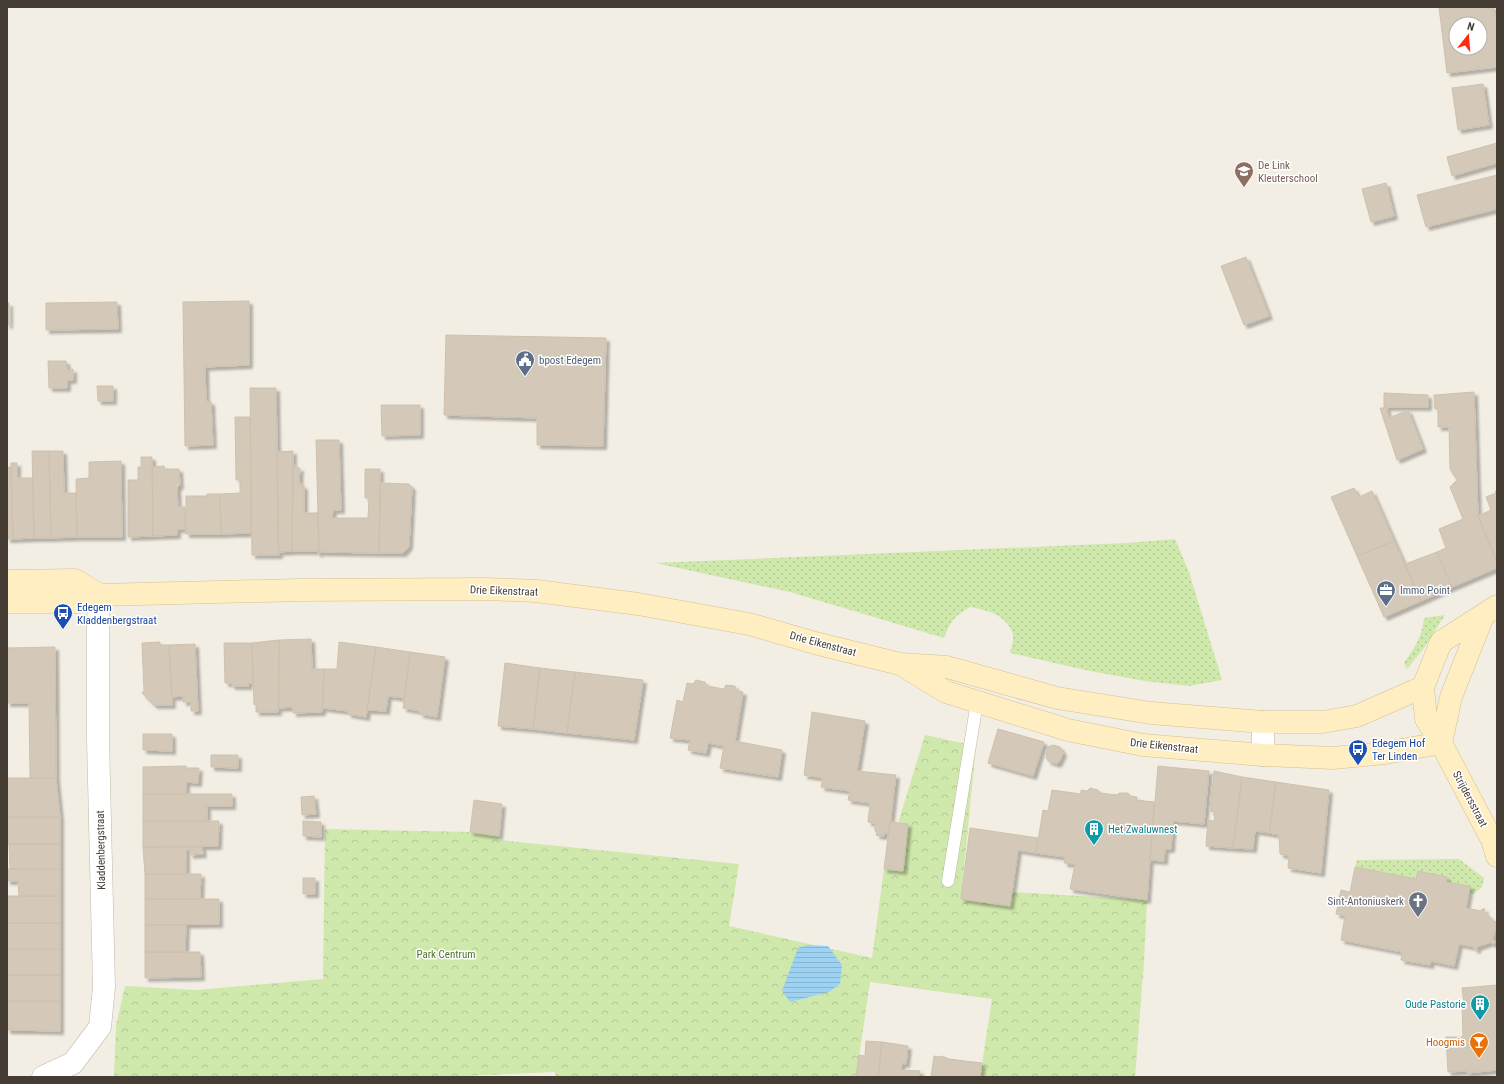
<svg xmlns="http://www.w3.org/2000/svg" width="1504" height="1084" viewBox="0 0 1504 1084" font-family="'Roboto Condensed',sans-serif">
  <defs>
    <pattern id="grass-dots" width="8" height="8" patternUnits="userSpaceOnUse"><rect width="8" height="8" fill="#cfe8ab"/><path d="M2 2h.1M6 6h.1" fill="none" stroke="#b3c894" stroke-width="1.8" stroke-linecap="round"/></pattern>
    <pattern id="park-crowns" width="20" height="18" patternUnits="userSpaceOnUse"><rect width="20" height="18" fill="#cfe8ab"/><path d="M2 6a3 3 0 1 1 6 0M12 15a3 3 0 1 1 6 0" fill="none" stroke="#b3c894"/></pattern>
    <pattern id="water-rules" width="6" height="5" patternUnits="userSpaceOnUse"><rect width="6" height="5" fill="#9ed2f2"/><path d="M0 2.5h6" fill="none" stroke="#89b5d0"/></pattern>
    <filter id="shadow"><feDropShadow dx="3.5" dy="3.5" stdDeviation="1" flood-color="#0004"/></filter>
  </defs>
  <rect width="100%" height="100%" fill="#f2eee4"/>
  <path fill="url(#grass-dots)" d="M1175,539L1189,572L1222,680L1189,686L1145,681L1090,671L1010,653C1011,648 1014,640 1013,634C1007,615 987,610 970,607C954,617 951,620 944,638L790,592L655,563L1127,543Z
    M1445,615L1424,648L1407,669L1404,663C1415,647 1422,637 1424,618Z
    M1459,859L1484,878L1482,887L1474,894L1469,893V886L1446,882L1447,877L1418,871L1416,879L1355,867L1357,860Z"/>
  <path fill="url(#park-crowns)" d="M925,735L976,746L961,899L1010,906L1012,892L1147,900L1144,962L1135,1077H980L992,999L870,982L856,1077H556L555,1072L464,1076V1077H114L116,1026L125,986L196,990L323,979L325,829L470,832L499,836V840L739,864L729,926L872,958L884,869Z"/>
  <path fill="url(#water-rules)" d="M808,945L828,946L842,965L840,984L829,992L790,1002L782,991L798,948Z"/>
  <path fill="#d4c9b9" stroke="#cfc0ac" fill-rule="evenodd" filter="url(#shadow)" d="M1439,7H1494L1495,17H1497V67L1447,73ZM1456,24H1480V48H1456Z
    M1483,84L1489,125L1458,130L1452,88Z
    M1497,143V163L1452,176L1447,157Z
    M1497,175V209L1426,227L1417,195Z
    M1386,183L1394,216L1371,222L1362,189Z
    M1246,257L1269,316L1244,325L1221,266Z
    M249,301V365L205,367L206,401L211,402L213,445L185,446L183,302Z
    M117,302L118,329L46,330V303Z
    M7,303H9V325H7Z
    M446,335L606,338L603,446L537,445V418L444,415Z
    M48,361H66L67,370L73,369V380H67V388H49Z
    M97,386H113V401H98Z
    M250,388H276L279,555H252Z
    M1474,392L1478,516L1497,562V568L1452,587L1437,552L1446,548L1439,529L1463,519L1450,487L1457,480L1450,469L1449,427H1438V409H1435L1434,395Z
    M1384,393L1428,395V407H1386L1389,418L1408,410L1423,449L1397,460L1380,408H1384Z
    M381,405H420V435L382,436Z
    M235,417H250L251,533L221,534L220,494L240,493V480H236Z
    M316,440H339L341,510H333L332,518H368L369,498H365V469H380L379,553L319,552Z
    M32,451H49L51,538H34Z
    M49,451H63L64,493H76L77,537L51,538Z
    M293,451L292,551L278,552L277,452Z
    M141,457H152L153,536L128,537V480H138V467H141Z
    M121,461L122,537H77L76,479L89,478V462Z
    M11,463H17V478H33L34,538L13,539Z
    M293,465H295V468H300L299,483H301V486H304V513H318L319,554H318L317,551H292Z
    M164,466L165,469H179L180,485L177,488L178,507H185V529H177V535L153,536L152,467Z
    M7,467H11L13,539H7Z
    M381,483L409,484L412,487L409,546L403,553H379Z
    M1354,488L1359,497L1372,491L1394,541L1357,556L1331,497Z
    M1495,491H1497V562L1478,516L1491,510L1486,497L1496,493Z
    M207,494H220L221,534H186V496H207Z
    M1394,541L1421,601L1384,617L1357,556Z
    M1437,552L1452,587L1421,601L1405,564Z
    M311,639L312,669H324L322,712L293,713V707L279,708V640Z
    M279,640L278,712H256V704L254,705L252,643Z
    M160,642V645H169L172,705H154L142,693L144,691L142,643Z
    M339,642L376,647L366,717L348,714V711L323,708L324,669H337Z
    M224,643H252L253,683H248L249,686H232L231,683H225Z
    M195,644L198,711H191V702H183V696L172,697L169,645Z
    M55,647L56,778H30L29,703H7V648Z
    M376,647L410,652L405,698L388,696L386,711L367,710Z
    M410,652L445,657L437,717L420,714V711L403,708Z
    M505,663L540,668L533,729L498,726Z
    M540,668L575,672L567,733L533,729Z
    M575,672L643,680L634,740L567,733Z
    M696,680L705,682L707,686L724,689L726,685L735,686L736,691L743,692L735,741L782,750L778,777L720,768L724,746L708,743L706,753L688,750L690,740L670,738L677,700L683,702L687,683L693,684Z
    M812,712L865,721L857,771L896,775L889,833H885L884,836L876,835L877,832L875,831V823L868,822L870,803L848,800L850,791L821,787L823,778L804,775Z
    M998,729L1044,742L1033,776L988,763Z
    M143,734H172V751L143,750Z
    M1053,745L1060,747L1063,753L1059,762L1057,764L1048,761L1046,757L1048,747Z
    M211,755H238V768L211,767Z
    M186,766V768H199L198,783L186,782V794H143V767Z
    M1158,766L1209,771L1204,824L1173,821L1171,849H1165L1164,861L1150,860Z
    M1214,771L1242,777L1233,848L1206,846L1208,820L1214,821L1215,812L1210,811Z
    M1242,777L1276,782L1269,833L1255,831L1253,849L1233,848Z
    M7,778H56L60,817H7Z
    M1276,782L1329,790L1321,873L1288,868L1289,856L1280,854L1279,835L1269,833Z
    M1090,788L1098,790L1100,793L1117,795L1119,793H1128L1130,796L1137,797L1136,800L1154,802L1147,900L1070,889L1075,864L1064,863L1065,857L1036,853L1043,810L1048,811L1052,790L1081,794V790L1087,791Z
    M143,794H232V806H206L207,808V821H143Z
    M314,796L316,814L302,815L301,797Z
    M474,800L502,804L499,836L470,832Z
    M7,817H60V844H7Z
    M143,821H219L218,846L143,847Z
    M303,821L321,822V837L303,836Z
    M890,822L908,824L903,871L884,869Z
    M970,828L1038,838L1036,853L1018,850L1010,906L961,899Z
    M9,844H60V869H10Z
    M143,847H202L203,854L190,855V850H186V874H145Z
    M1355,867L1416,879L1418,871L1447,877L1446,882L1470,886L1466,908L1481,911L1482,909H1485L1484,912L1495,922L1497,920L1493,939L1496,942L1493,945L1491,942L1477,947V950L1474,949V947L1459,944L1454,966L1431,961L1430,965L1401,960L1402,952L1341,940L1345,916L1336,914L1341,890L1350,892Z
    M7,869H60V896H19L18,881H7Z
    M145,874H201L200,899H145Z
    M303,878H315V894H303Z
    M7,896H60V923H7Z
    M145,899H219V924L145,925Z
    M7,923H60V949H7Z
    M145,925H186L185,952H145Z
    M7,949H60V975H7Z
    M145,952H200L201,977L145,978Z
    M7,975H60V1001H7Z
    M1497,985V1070L1467,1073V1071L1448,1072L1446,1037H1463L1462,1004L1464,1003L1462,988Z
    M7,1001H60V1031L7,1030Z
    M866,1041L882,1042L878,1077H856L859,1055L865,1056Z
    M882,1042L908,1046L906,1064L902,1063L901,1070L920,1071L919,1077H878Z
    M934,1056L939,1057L942,1056L949,1059L982,1063L980,1077H931Z"/>
  <g fill="none" stroke-linecap="round" stroke-linejoin="round">
    <defs>
      <path id="lane" d="M948,881L977,702"/>
      <path id="street" d="M1263,755V722
        M43,1077L73,1063L100,1027L104,987L98,739V619L100,595"/>
      <path id="secondary" d="M7,582L9,581L75,580L100,595
        M7,602H77L100,595L299,590L487,589L536,591L638,604L749,624L815,643L900,664L947,667L1057,698L1151,713L1263,722H1323L1357,716L1423,687
        M1497,606L1441,642L1423,687L1426,719L1441,743L1492,840L1497,856
        M902,665L946,692L1068,730L1143,745L1263,755L1333,758L1385,753L1441,743
        M1441,743L1451,697L1483,616"/>
    </defs>
    <use href="#lane" stroke="#c1b8a9" stroke-width="13"/>
    <use href="#street" stroke="#c1b8a9" stroke-width="23"/>
    <use href="#secondary" stroke="#d4c192" stroke-width="23"/>
    <use href="#lane" stroke="#fff" stroke-width="12"/>
    <use href="#street" stroke="#fff" stroke-width="22"/>
    <use href="#secondary" stroke="#ffeec1" stroke-width="22"/>
  </g>
  <defs>
    <symbol id="school-pin" viewBox="-11 -11 22 30"><path d="M0 17L-7.5 6A9.5 9.5 0 1 1 7.5 6Z" fill="#8d6e63" stroke="#fff"/><path d="M0-5L7-2L0 1L-7-2ZM-4 1L0 2.5L4 1V4Q0 6-4 4Z" fill="#fff"/></symbol>
    <symbol id="civic-pin" viewBox="-11 -11 22 30"><path d="M0 17L-7.5 6A9.5 9.5 0 1 1 7.5 6Z" fill="#5c6f8a" stroke="#fff"/><path d="M-.6-6.5H3V-4.5H.6V-3L4-1V1h2V6H-6V1h2V-1L-.6-3ZM-1.2 2.5V6h2.4V2.5Z" fill="#fff"/></symbol>
    <symbol id="office-pin" viewBox="-11 -11 22 30"><path d="M0 17L-7.5 6A9.5 9.5 0 1 1 7.5 6Z" fill="#5c6f8a" stroke="#fff"/><path d="M-6-3h4V-5.5h4V-3h4V5H-6ZM-1-4.5V-3h2v-1.5ZM-6 0V1H6V0Z" fill="#fff"/></symbol>
    <symbol id="bus-pin" viewBox="-11 -11 22 30"><path d="M0 17L-7.5 6A9.5 9.5 0 1 1 7.5 6Z" fill="#1a4fb4" stroke="#fff"/><path d="M-5-6H5V4H4V6H2V4H-2V6H-4V4H-5ZM-3.5-4V0h7V-4ZM-3.5 1.2v1.5H-2V1.2ZM2 1.2v1.5H3.5V1.2Z" fill="#fff"/></symbol>
    <symbol id="building-pin" viewBox="-11 -11 22 30"><path d="M0 17L-7.5 6A9.5 9.5 0 1 1 7.5 6Z" fill="#0f9aa8" stroke="#fff"/><path d="M-4-6H4V6H1V3H-1V6H-4ZM-2.5-4.3h1.7v1.8h-1.7ZM.8-4.3h1.7v1.8H.8ZM-2.5-1h1.7V.8h-1.7ZM.8-1h1.7V.8H.8Z" fill="#fff"/></symbol>
    <symbol id="church-pin" viewBox="-11 -11 22 30"><path d="M0 17L-7.5 6A9.5 9.5 0 1 1 7.5 6Z" fill="#6b7280" stroke="#fff"/><path d="M-1.2-6h2.4v3.5h3.3v2.4h-3.3V6h-2.4V-.1h-3.3v-2.4h3.3Z" fill="#fff"/></symbol>
    <symbol id="bar-pin" viewBox="-11 -11 22 30"><path d="M0 17L-7.5 6A9.5 9.5 0 1 1 7.5 6Z" fill="#e8710a" stroke="#fff"/><path d="M-6-5H6L.8 .8V4.5H3.5V6h-7V4.5H-.8V.8Z" fill="#fff"/></symbol>
  </defs>
  <g fill-rule="evenodd">
    <use href="#school-pin" x="1233" y="160" width="22" height="30"/>
    <use href="#civic-pin" x="514" y="349" width="22" height="30"/>
    <use href="#office-pin" x="1375" y="579" width="22" height="30"/>
    <use href="#bus-pin" x="52" y="602" width="22" height="30"/>
    <use href="#bus-pin" x="1347" y="738" width="22" height="30"/>
    <use href="#building-pin" x="1083" y="818" width="22" height="30"/>
    <use href="#church-pin" x="1407" y="890" width="22" height="30"/>
    <use href="#building-pin" x="1469" y="993" width="22" height="30"/>
    <use href="#bar-pin" x="1468" y="1031" width="22" height="30"/>
  </g>
  <g text-anchor="middle" dominant-baseline="central" stroke-width="3" stroke-linejoin="round" paint-order="stroke">
    <g font-size="11" fill="#785e54" stroke="#fff" text-anchor="start">
      <text x="1258" y="165">De Link<tspan x="1258" dy="13">Kleuterschool</tspan></text>
    </g>
    <g font-size="11" fill="#4e5e75" stroke="#fff" text-anchor="start">
      <text x="539" y="360">bpost Edegem</text>
      <text x="1400" y="590">Immo Point</text>
    </g>
    <g font-size="11" fill="#453d34" stroke="#fff">
      <text transform="translate(504 591) rotate(2)">Drie Eikenstraat</text>
      <text transform="translate(823 644) rotate(15)">Drie Eikenstraat</text>
      <text transform="translate(1164 746) rotate(6)">Drie Eikenstraat</text>
      <text transform="translate(1470 799) rotate(62)">Strijdersstraat</text>
      <text transform="translate(101 850) rotate(-91)">Kladdenbergstraat</text>
    </g>
    <g font-size="11" fill="#164399" stroke="#fff" text-anchor="start">
      <text x="77" y="607">Edegem<tspan x="77" dy="13">Kladdenbergstraat</tspan></text>
      <text x="1372" y="743">Edegem Hof<tspan x="1372" dy="13">Ter Linden</tspan></text>
    </g>
    <g font-size="11" fill="#0d838f" stroke="#fff" text-anchor="start">
      <text x="1108" y="829">Het Zwaluwnest</text>
      <text x="1466" y="1004" text-anchor="end">Oude Pastorie</text>
    </g>
    <g font-size="11" fill="#5b616d" stroke="#fff" text-anchor="end">
      <text x="1404" y="901">Sint-Antoniuskerk</text>
    </g>
    <g font-size="11" fill="#487726" stroke="#fff">
      <text x="446" y="954">Park Centrum</text>
    </g>
    <g font-size="11" fill="#c56008" stroke="#fff" text-anchor="end">
      <text x="1465" y="1042">Hoogmis</text>
    </g>
  </g>
  <rect width="1504" height="1084" fill="none" stroke="#453d34" stroke-width="16"/>
  <g transform="translate(1468 36) rotate(17)"><circle r="19" fill="#ffffff" stroke="#b5b1ae"/>
  <path d="M0-3L7 15L0 10L-7 15Z" fill="#ff2a0f"/>
  <text y="-6" font-size="11" font-weight="bold" text-anchor="middle" fill="#453d34">N</text>
  </g>
</svg>
